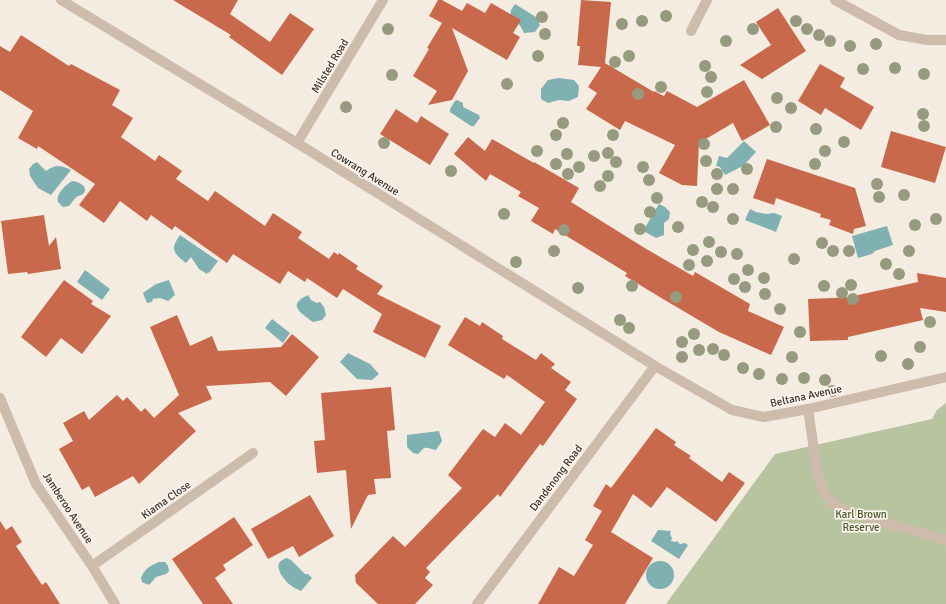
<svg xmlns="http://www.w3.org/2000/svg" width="946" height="604" viewBox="0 0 946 604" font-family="Signika,sans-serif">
  <rect width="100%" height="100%" fill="#f4ebe1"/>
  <path fill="#b8c4a0" d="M946,403V604H666L775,454L932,419L937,410Z"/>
  <path fill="#7fb0b2" d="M515,4L536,17L540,25L535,32L524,33C520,25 518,21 510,17L511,10Z
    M559,78L574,80L579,86L578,97L569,101L559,100L548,103L541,99V89L548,80Z
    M457,100L463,103V107L479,115L480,118L474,126H471L450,112V109L455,101Z
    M744,141L756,152L743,166L725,175L720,167L716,166L719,156L727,158Z
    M37,162L46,171C56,164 60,165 71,170L51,195L38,188L30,176L29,169L33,164Z
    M72,181C78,181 90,187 83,194C82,195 78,196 76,197L69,206L63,207C62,206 59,203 58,202C55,194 67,184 72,181Z
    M659,204L665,207L670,212L669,219L664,223V235L656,238L643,231Z
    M750,209L756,212L766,214L774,213L782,216L776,232L745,220Z
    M887,226L893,245L875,251L872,254L858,258L852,236Z
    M180,235L218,261L209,273L208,272L207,274L199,269L191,257L186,263C173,253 170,249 180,235Z
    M85,270L110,289L102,300L77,282Z
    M169,280L175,295L168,301L160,298L153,299L152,302L147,303L143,293L156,284Z
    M308,295L311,300L317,303L320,302L324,307L326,315L322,320L313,322C301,313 286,305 308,295Z
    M272,319L290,333L283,343L265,328Z
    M348,353L370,364L379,374L372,380L357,379L340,362Z
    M439,431L442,441L436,450C431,450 429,447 424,448L418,454L413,453L407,447V435Z
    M658,530L671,531L670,534L672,538L671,541L675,542L677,541L680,544L685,543L688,545L679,559L651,541Z
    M287,558L291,560L305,574H308L312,578L301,591C297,589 292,587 289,584C281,577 271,562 287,558Z
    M646 575a14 14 0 1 1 28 0a14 14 0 1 1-28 0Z
    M159,562H165L168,566L169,571L166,574L156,577L149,585L142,582L141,578C145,568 150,566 159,562Z"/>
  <path fill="#c8694b" d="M173,0H238L230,14L270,42L290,13L314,29L282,75L229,37L231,35Z
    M438,0H442L462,11L467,3L485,13L491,3L521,20L513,33L520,37L507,60L452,28L468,71L452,100L428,105L437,91L413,76L429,49L427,48L442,23L429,16Z
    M581,0L611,2L605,63L654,92V91L664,96L667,91L697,107L744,80L770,125L742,141L733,123L699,143L697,186L682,185L659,173L675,145L625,121L620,130L586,109L597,93L588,87L601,67L578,65L580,46H577Z
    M778,8L806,51L762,79L740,65L771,45L756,22Z
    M21,35L69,66L71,64L120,90L112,105L133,118L121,137L155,161L159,155L182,171L176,179L208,201L215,191L265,226L273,213L302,232L298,238L329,259L334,252L338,255L339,253L358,266L356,269L383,286L377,294L441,326L425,358L373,332L382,314L343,289L337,298L307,278L305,282L288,271L280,284L233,254L227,263L175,226L172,230L151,215L147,221L120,201L104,223L79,205L95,184L38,146L37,149L18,138L33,111L0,90V46L10,52Z
    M820,64L845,78L840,87L874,107L861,130L825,108L821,115L798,101Z
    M396,109L417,123L421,116L449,134L430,165L380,134Z
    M891,131L946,147L935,183L881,167Z
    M468,137L485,151L492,139L534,163V162L579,188L571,202L643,247L693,276L695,272L750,304L748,311L784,327L771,355L719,332L663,299L625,276L627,273L555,229L553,234L531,221L539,208L518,196L521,192L490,174L486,181L454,154Z
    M767,159L855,188L866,226L854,229L853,234L829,225L831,220L820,217L821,214L776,198L774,205L753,198Z
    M44,215L49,246L56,237L61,269L28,274L27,272L8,274L1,221Z
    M917,273L946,278V312L920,308L923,320L848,337V340L810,341L808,299L858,297V295L918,282Z
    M64,280L93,301L91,304L111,316L82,354L61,338L46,357L21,337Z
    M177,315L190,346L212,336L218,351L281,347L292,334L319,357L286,396L270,382L206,386L212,399L178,413L196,431L139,484L133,476L95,497L89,486L82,490L59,449L73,441L63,423L84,411L89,420L117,395L123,401L127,397L141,412L145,408L154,418L179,395L150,327Z
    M465,317L480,326L482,322L503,336L502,339L536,360L541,353L555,364L551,368L571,382L565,390L577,399L543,446L540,444L500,497L498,494L426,568L430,572L425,578L433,585L415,604H378L356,583L355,575L393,536L405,547L462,488L448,475L483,429L495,437L505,423L521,435L545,402L507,375L504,379L448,345Z
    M391,387L395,430L387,431L391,478L374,479L376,494L368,495L351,529L346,470L317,473L314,441L325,440L321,393Z
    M656,428L676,442L674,445L691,456L689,458L722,482L729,472L745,483L716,522L667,487L651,508L633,494L611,532L653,558L625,604H538L559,567L574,576L593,545L585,540L602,511L593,506L606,484L611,488Z
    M310,495L334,536L299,557L293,546L268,559L251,529Z
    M234,517L253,545L223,565L226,570L215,578L233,604H203L172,559Z
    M0,521L6,530L12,526L22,542L16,546L42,585L46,582L60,604H0Z"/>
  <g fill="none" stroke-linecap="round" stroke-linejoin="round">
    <path stroke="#cdbbac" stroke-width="10" d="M808,409L818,477L824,493L837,507L857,515L946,540"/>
    <path stroke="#cdbbac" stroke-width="10" d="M61,0L297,143L655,366L732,410L764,417L808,409L946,377
      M835,0L899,35L927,40H946
      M691,31L707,0
      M297,143L383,0
      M0,398L36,484L92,566L115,604
      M92,566L253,453
      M477,604L655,366"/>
  </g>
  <g fill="#969b7f">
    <circle cx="666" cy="16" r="6"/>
    <circle cx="542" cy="17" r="6"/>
    <circle cx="642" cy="21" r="6"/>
    <circle cx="796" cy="21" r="6"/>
    <circle cx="622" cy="24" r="6"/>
    <circle cx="388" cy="29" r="6"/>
    <circle cx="753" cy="29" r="6"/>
    <circle cx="807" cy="29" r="6"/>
    <circle cx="545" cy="34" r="6"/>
    <circle cx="819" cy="35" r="6"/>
    <circle cx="726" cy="41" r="6"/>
    <circle cx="830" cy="41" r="6"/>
    <circle cx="876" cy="44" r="6"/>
    <circle cx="850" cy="46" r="6"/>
    <circle cx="538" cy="56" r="6"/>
    <circle cx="629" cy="56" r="6"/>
    <circle cx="615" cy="62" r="6"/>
    <circle cx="705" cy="66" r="6"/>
    <circle cx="895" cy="68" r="6"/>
    <circle cx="863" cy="69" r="6"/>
    <circle cx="924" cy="74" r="6"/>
    <circle cx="392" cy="75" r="6"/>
    <circle cx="711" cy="77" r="6"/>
    <circle cx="507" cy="84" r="6"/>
    <circle cx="661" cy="87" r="6"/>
    <circle cx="707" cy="92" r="6"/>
    <circle cx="638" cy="94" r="6"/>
    <circle cx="777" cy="98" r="6"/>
    <circle cx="346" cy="107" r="6"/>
    <circle cx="791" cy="108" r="6"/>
    <circle cx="923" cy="114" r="6"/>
    <circle cx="563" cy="123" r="6"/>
    <circle cx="924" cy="126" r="6"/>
    <circle cx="776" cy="127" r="6"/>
    <circle cx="816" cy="129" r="6"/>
    <circle cx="556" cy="135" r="6"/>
    <circle cx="613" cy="135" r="6"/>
    <circle cx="844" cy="142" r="6"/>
    <circle cx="384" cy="143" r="6"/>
    <circle cx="704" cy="144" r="6"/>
    <circle cx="537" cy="151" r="6"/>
    <circle cx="825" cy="151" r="6"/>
    <circle cx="608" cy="153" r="6"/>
    <circle cx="567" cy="154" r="6"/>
    <circle cx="594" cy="156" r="6"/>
    <circle cx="706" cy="161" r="6"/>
    <circle cx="616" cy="162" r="6"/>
    <circle cx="556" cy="164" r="6"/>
    <circle cx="815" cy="164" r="6"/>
    <circle cx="579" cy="167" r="6"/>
    <circle cx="643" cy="167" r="6"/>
    <circle cx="747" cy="169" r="6"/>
    <circle cx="451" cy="171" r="6"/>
    <circle cx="568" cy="174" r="6"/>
    <circle cx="717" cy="174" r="6"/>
    <circle cx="608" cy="176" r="6"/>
    <circle cx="649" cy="180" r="6"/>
    <circle cx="877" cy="184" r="6"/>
    <circle cx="600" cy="186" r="6"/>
    <circle cx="717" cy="189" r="6"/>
    <circle cx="733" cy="189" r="6"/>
    <circle cx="904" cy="195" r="6"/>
    <circle cx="879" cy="197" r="6"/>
    <circle cx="657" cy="198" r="6"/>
    <circle cx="702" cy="202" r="6"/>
    <circle cx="713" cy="207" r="6"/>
    <circle cx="650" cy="212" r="6"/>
    <circle cx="504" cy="214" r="6"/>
    <circle cx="733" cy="219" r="6"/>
    <circle cx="936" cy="219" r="6"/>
    <circle cx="915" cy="225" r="6"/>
    <circle cx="678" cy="227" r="6"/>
    <circle cx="640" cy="229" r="6"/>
    <circle cx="564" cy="230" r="6"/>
    <circle cx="709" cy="242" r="6"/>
    <circle cx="822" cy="243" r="6"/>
    <circle cx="693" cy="250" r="6"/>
    <circle cx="554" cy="251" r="6"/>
    <circle cx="833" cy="251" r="6"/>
    <circle cx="849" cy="251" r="6"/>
    <circle cx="909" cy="251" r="6"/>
    <circle cx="721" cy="252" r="6"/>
    <circle cx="737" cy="254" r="6"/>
    <circle cx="794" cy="259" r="6"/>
    <circle cx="707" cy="261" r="6"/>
    <circle cx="516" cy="262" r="6"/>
    <circle cx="886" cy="264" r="6"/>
    <circle cx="689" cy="265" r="6"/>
    <circle cx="748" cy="270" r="6"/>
    <circle cx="899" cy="274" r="6"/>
    <circle cx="764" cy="278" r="6"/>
    <circle cx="734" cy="279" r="6"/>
    <circle cx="851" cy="285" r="6"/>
    <circle cx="632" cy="286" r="6"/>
    <circle cx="824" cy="286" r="6"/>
    <circle cx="745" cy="287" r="6"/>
    <circle cx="578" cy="288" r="6"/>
    <circle cx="842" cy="293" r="6"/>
    <circle cx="765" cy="294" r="6"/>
    <circle cx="676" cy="297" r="6"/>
    <circle cx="853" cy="299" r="6"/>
    <circle cx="780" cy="309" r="6"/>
    <circle cx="620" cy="320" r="6"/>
    <circle cx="930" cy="322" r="6"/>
    <circle cx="629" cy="328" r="6"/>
    <circle cx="800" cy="332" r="6"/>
    <circle cx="694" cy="334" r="6"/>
    <circle cx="682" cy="342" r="6"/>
    <circle cx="920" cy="347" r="6"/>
    <circle cx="713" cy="349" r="6"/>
    <circle cx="699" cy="350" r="6"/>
    <circle cx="724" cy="355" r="6"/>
    <circle cx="881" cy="356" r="6"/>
    <circle cx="682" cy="357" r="6"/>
    <circle cx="792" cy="357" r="6"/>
    <circle cx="908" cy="364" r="6"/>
    <circle cx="743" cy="368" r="6"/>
    <circle cx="759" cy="374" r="6"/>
    <circle cx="804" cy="378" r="6"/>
    <circle cx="782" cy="379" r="6"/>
    <circle cx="825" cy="380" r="6"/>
    <circle cx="832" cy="391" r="6"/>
  </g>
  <g text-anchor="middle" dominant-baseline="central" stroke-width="3.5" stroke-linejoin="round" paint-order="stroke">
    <g font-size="11" fill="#3b302b" stroke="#fbf5ee">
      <text transform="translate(330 66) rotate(-59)">Milsted Road</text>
      <text transform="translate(365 172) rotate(32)">Cowrang Avenue</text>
      <text transform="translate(806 396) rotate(-12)">Beltana Avenue</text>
      <text transform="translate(556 478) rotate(-53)">Dandenong Road</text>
      <text transform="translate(166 500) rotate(-35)">Kiama Close</text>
      <text transform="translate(68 508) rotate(57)">Jamberoo Avenue</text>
    </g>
    <g font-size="11" fill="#4a5a2e" stroke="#fbf5ee">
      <text x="861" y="514">Karl Brown<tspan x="861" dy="13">Reserve</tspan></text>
    </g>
  </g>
</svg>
